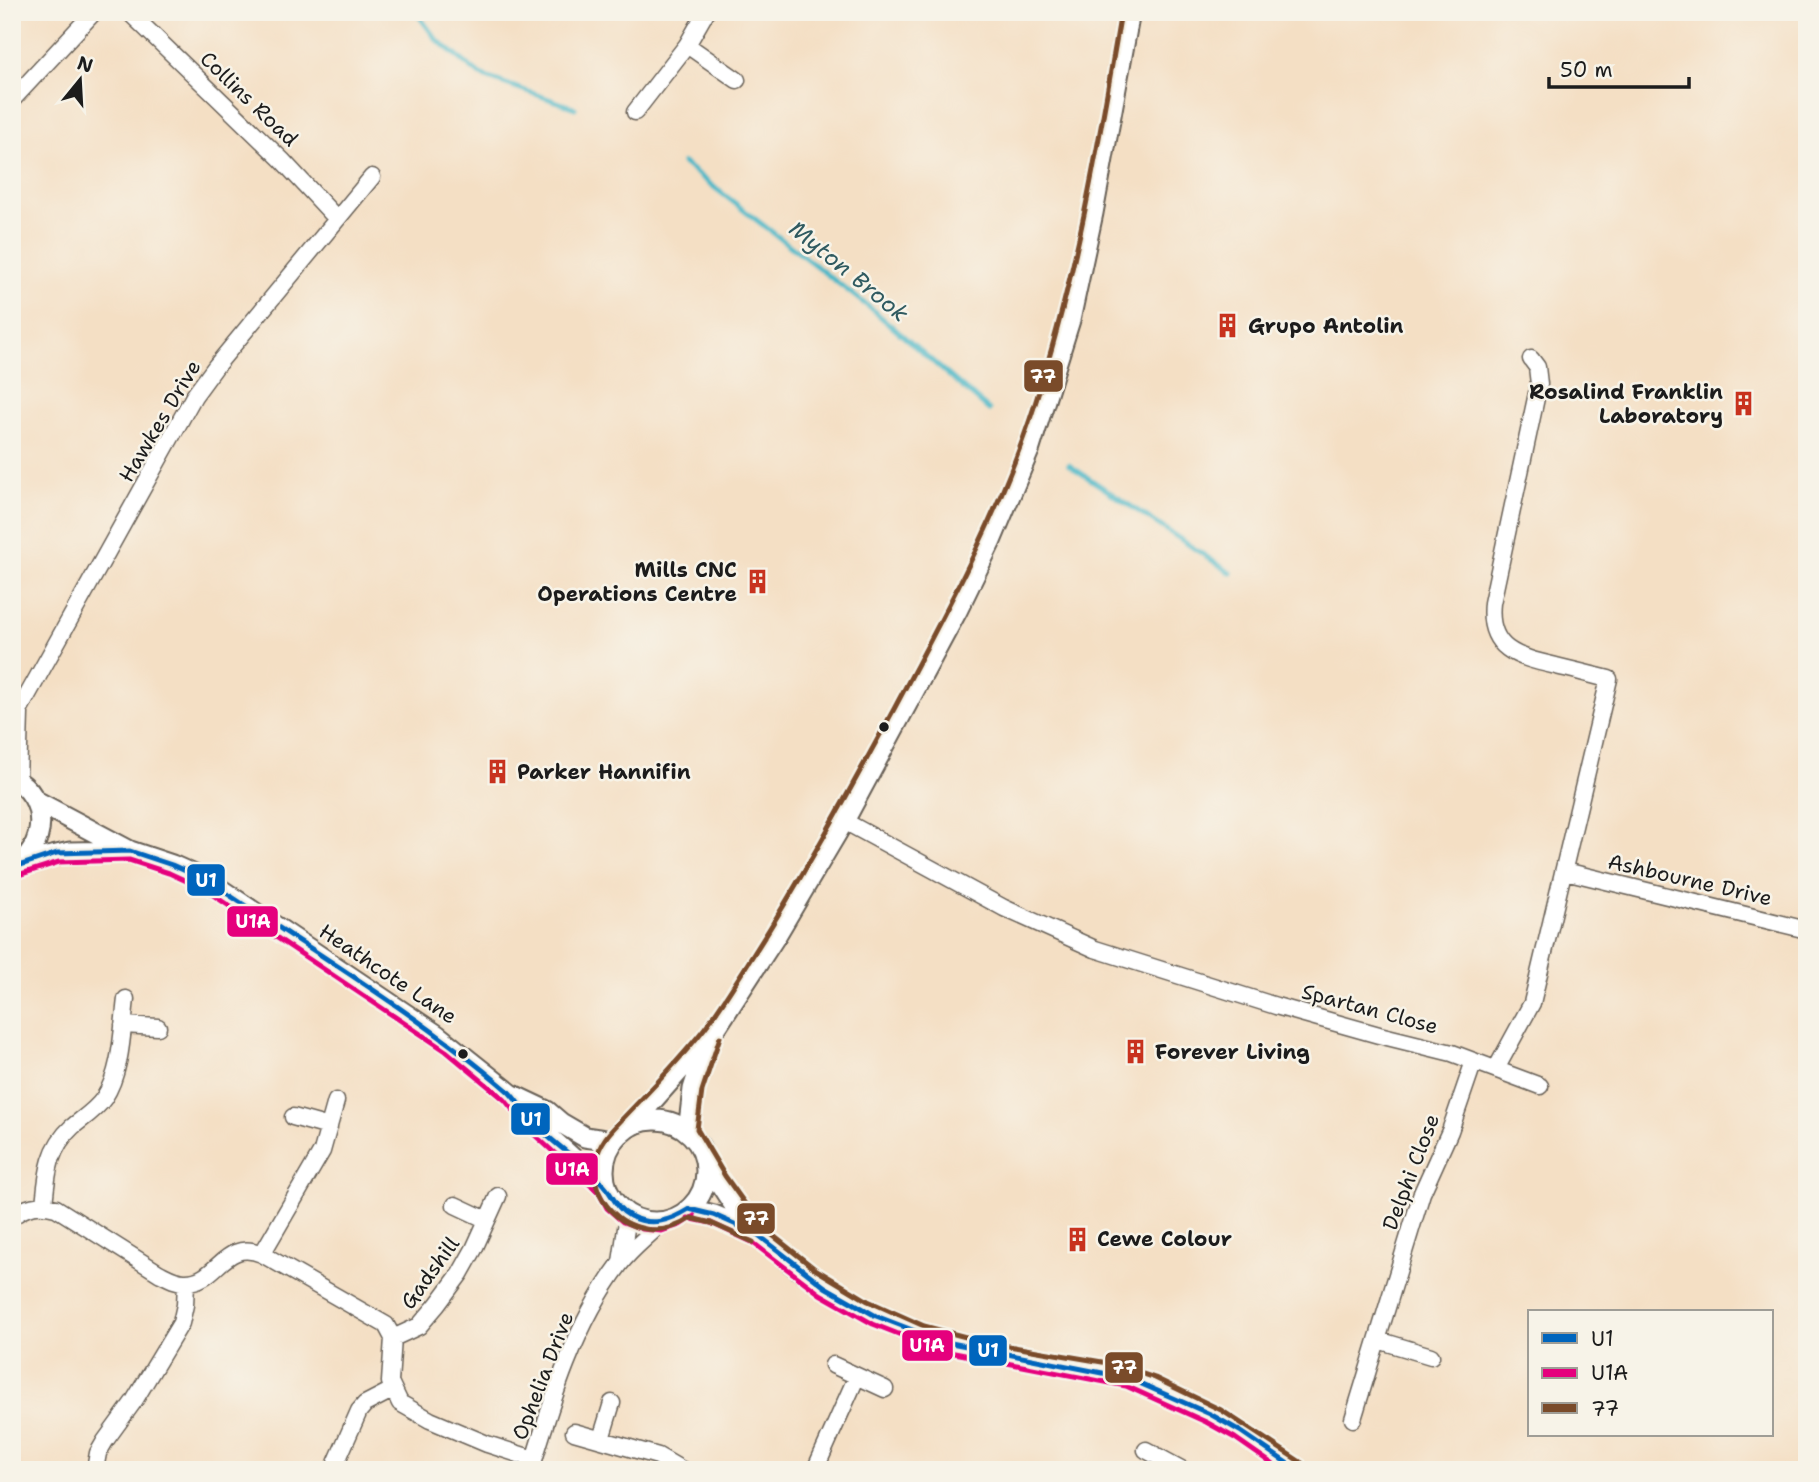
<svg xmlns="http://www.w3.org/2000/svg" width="1819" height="1482" viewBox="0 0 1819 1482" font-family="'Shantell Sans',sans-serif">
  <rect width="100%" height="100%" fill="#f7f3e8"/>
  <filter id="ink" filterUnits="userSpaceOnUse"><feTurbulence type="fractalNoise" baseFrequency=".0143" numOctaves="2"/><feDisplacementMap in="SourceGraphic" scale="14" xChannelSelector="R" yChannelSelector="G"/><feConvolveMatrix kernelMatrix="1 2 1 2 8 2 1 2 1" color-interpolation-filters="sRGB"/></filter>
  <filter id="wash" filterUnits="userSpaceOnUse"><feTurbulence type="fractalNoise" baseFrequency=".00686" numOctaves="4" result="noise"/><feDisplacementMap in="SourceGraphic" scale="28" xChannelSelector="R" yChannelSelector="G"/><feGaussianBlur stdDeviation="1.57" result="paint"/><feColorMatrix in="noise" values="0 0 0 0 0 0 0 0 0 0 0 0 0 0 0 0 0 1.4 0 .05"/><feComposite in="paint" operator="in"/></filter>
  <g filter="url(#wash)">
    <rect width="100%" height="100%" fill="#f4dfc4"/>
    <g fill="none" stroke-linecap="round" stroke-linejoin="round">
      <path stroke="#4cb8c7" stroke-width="5" d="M416,12L436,39L480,75L575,108
        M683,163L874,311L989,410
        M1069,465L1231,573"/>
    </g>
  </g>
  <g filter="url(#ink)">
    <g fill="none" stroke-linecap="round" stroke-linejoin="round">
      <defs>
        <path id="minor" d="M129,12L282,160L337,219
          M687,45L737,80
          M12,100L94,12
          M635,112L687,45L706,12
          M12,723L194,396L216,366L372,177
          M18,781L20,713
          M844,821L1004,908L1095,949L1276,1006L1379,1035L1452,1053L1540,1086
          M1565,871L1807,930
          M123,1025L158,1027
          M1496,1069L1532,1003L1609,679C1591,675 1574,670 1556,666C1518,657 1487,650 1492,603L1539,384L1537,367L1531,359
          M293,1117L329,1127
          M44,1205C47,1175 48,1149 72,1127C83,1118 96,1110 104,1098C122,1071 122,1030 126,999
          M455,1205L487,1220
          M12,1217C26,1206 38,1203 56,1208L159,1273C167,1277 175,1282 185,1282C218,1283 223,1238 262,1254L386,1325L393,1338L390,1382L400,1403L430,1420L487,1444L534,1459
          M262,1254L322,1151L336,1101
          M621,1262L628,1215
          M393,1338L419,1326L437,1305L460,1274L474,1249L498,1196
          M1378,1340L1431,1356
          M833,1365L885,1389
          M1353,1419L1422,1193L1450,1131L1474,1061
          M574,1432L658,1456L682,1470
          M601,1439L612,1403
          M1146,1450L1183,1470
          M98,1470L96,1464L98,1453L105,1441L134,1401L181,1323L185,1305L186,1283
          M333,1470L359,1411L365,1404L392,1390
          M531,1470C552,1399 575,1324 620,1264C632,1248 649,1236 662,1222
          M815,1470L857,1376"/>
        <path id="tertiary" d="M12,778C50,796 48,849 12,868
          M36,801L130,851L172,865L208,881L437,1035L511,1094L547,1111L561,1123L585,1137L612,1141
          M21,863L70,852L126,851
          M514,1098L535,1124L606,1188
          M604 1171a51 51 0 1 1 102 0a51 51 0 1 1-102 0Z
          M631,1125L712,1034L777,934L844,821L957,611L991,541L1030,448L1070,320L1093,213L1130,12
          M688,1132L693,1089L706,1048
          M705,1161C722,1185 737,1214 758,1235C820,1295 899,1333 982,1351C1031,1361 1082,1363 1129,1378C1190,1397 1245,1433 1297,1470
          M689,1209L714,1215L754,1232"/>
      </defs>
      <use href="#minor" stroke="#686057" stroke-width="19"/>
      <use href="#tertiary" stroke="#686057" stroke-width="23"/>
      <use href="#minor" stroke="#fff" stroke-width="16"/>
      <use href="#tertiary" stroke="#fff" stroke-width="19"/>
      <defs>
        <path id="bus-1" d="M12,868L57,853L130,851L172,865L208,881C308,948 417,1013 508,1091C518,1101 525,1114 535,1124C555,1146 588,1165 606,1188C614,1198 617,1209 630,1216C651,1227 670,1221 689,1209
          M689,1209L714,1215L757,1234L825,1287L876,1316L941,1341L1128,1378L1210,1414L1240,1431L1297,1470"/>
        <path id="bus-2" d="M15,876L59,862L129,860L169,873L204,889L446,1051L505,1100L529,1130L599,1193L607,1208L623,1222L642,1229L662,1231L680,1225L694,1216
          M687,1218L711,1223L752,1242L820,1294L873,1324L939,1350L1126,1386L1206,1422L1235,1438L1281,1470"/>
        <path id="bus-3" d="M720,1037L702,1091L697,1129L725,1176L753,1215L766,1230L815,1269L868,1301L924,1326L985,1342L1114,1364L1155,1378L1221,1410L1302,1463
          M753,1242L711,1223L691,1218C631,1259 561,1184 613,1129C644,1096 676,1065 704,1029C720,1008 734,985 748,963C801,881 847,795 894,709C947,609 1001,511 1035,404C1076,277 1099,143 1121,12"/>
      </defs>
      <use href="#bus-1" stroke="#f7f3e8" stroke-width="10"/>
      <use href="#bus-2" stroke="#f7f3e8" stroke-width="10"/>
      <use href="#bus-3" stroke="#f7f3e8" stroke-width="10"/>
      <use href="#bus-1" stroke="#0065bd" stroke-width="5"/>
      <use href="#bus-2" stroke="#e5007d" stroke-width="5"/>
      <use href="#bus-3" stroke="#7a4b2a" stroke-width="5"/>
    </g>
  </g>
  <defs>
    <symbol id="building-bare" viewBox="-9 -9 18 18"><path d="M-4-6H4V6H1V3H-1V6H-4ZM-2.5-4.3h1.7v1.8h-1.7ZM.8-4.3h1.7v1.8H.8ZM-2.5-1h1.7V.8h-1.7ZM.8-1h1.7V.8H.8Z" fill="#c8321e" stroke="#f7f3e8" stroke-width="2.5" paint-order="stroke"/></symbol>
  </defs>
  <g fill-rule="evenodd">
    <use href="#building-bare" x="1210" y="308" width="35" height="35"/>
    <use href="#building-bare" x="1726" y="386" width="35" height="35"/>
    <use href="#building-bare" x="740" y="564" width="35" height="35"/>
    <use href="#building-bare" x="480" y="754" width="35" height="35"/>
    <use href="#building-bare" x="1118" y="1034" width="35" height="35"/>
    <use href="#building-bare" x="1060" y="1222" width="35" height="35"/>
  </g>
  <g fill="#1c1c1c" stroke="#f7f3e8" stroke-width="2.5">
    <circle cx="884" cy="727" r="6"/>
    <circle cx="463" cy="1054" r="6"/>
  </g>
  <g text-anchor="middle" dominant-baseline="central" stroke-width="5" stroke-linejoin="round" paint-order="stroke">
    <g font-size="21" fill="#1c1c1c" stroke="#f7f3e8">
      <text transform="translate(249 99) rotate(44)">Collins Road</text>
      <text transform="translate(160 421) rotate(-59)">Hawkes Drive</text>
      <text transform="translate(1690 880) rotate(13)">Ashbourne Drive</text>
      <text transform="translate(388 974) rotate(34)">Heathcote Lane</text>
      <text transform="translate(1370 1009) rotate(15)">Spartan Close</text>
      <text transform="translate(1411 1172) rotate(-69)">Delphi Close</text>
      <text transform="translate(430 1273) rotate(-54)">Gadshill</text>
      <text transform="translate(543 1376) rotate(-69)">Ophelia Drive</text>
    </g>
    <g font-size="21" font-weight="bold" fill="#1c1c1c" stroke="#f7f3e8" text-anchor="start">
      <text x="1248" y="326">Grupo Antolin</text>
      <text x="1723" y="392" text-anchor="end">Rosalind Franklin<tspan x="1723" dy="24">Laboratory</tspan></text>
      <text x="737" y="570" text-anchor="end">Mills CNC<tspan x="737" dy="24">Operations Centre</tspan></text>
      <text x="517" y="772">Parker Hannifin</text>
      <text x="1155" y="1052">Forever Living</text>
      <text x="1097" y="1239">Cewe Colour</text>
    </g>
    <g font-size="23" font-style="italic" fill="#2f5a60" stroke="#f7f3e8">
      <text transform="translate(849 271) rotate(39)">Myton Brook</text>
    </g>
  </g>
  <g stroke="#f7f3e8" stroke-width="2.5">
    <rect x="1023" y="359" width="41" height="34" rx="7" fill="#7a4b2a"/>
    <rect x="186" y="863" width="40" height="34" rx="7" fill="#0065bd"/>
    <rect x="226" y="905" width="53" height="33" rx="7" fill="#e5007d"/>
    <rect x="510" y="1102" width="41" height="34" rx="7" fill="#0065bd"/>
    <rect x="545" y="1152" width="54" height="34" rx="7" fill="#e5007d"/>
    <rect x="736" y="1202" width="40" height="33" rx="7" fill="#7a4b2a"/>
    <rect x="901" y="1329" width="53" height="33" rx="7" fill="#e5007d"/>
    <rect x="968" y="1334" width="40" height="33" rx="7" fill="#0065bd"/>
    <rect x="1104" y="1351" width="40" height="33" rx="7" fill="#7a4b2a"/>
  </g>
  <g font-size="19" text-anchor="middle" font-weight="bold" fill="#fff">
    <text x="1043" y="383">77</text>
    <text x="206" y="887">U1</text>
    <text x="253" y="928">U1A</text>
    <text x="531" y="1126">U1</text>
    <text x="572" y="1176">U1A</text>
    <text x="756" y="1225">77</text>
    <text x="927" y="1352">U1A</text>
    <text x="988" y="1357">U1</text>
    <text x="1124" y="1374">77</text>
  </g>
  <rect width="1819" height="1482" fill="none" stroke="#f7f3e8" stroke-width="42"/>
  <rect x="1528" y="1310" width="245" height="126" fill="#f7f3e8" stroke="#9f9d96" stroke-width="2"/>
  <rect x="1542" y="1333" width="35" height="10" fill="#0065bd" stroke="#9f9d96" stroke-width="2"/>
  <text x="1591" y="1346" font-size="21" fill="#1c1c1c">U1</text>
  <rect x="1542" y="1368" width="35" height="10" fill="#e5007d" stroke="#9f9d96" stroke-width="2"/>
  <text x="1591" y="1380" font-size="21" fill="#1c1c1c">U1A</text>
  <rect x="1542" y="1403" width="35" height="10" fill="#7a4b2a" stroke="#9f9d96" stroke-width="2"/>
  <text x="1591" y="1416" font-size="21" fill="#1c1c1c">77</text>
  <g transform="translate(80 80) rotate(18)" stroke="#f7f3e8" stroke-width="5" paint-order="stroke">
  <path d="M0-5L12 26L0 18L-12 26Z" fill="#1c1c1c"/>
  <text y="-10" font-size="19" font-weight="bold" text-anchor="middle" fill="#1c1c1c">N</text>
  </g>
  <path d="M1549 77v10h140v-10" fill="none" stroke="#1c1c1c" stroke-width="3.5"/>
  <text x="1560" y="77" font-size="21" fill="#1c1c1c" stroke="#f7f3e8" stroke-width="5" paint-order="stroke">50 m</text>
</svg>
